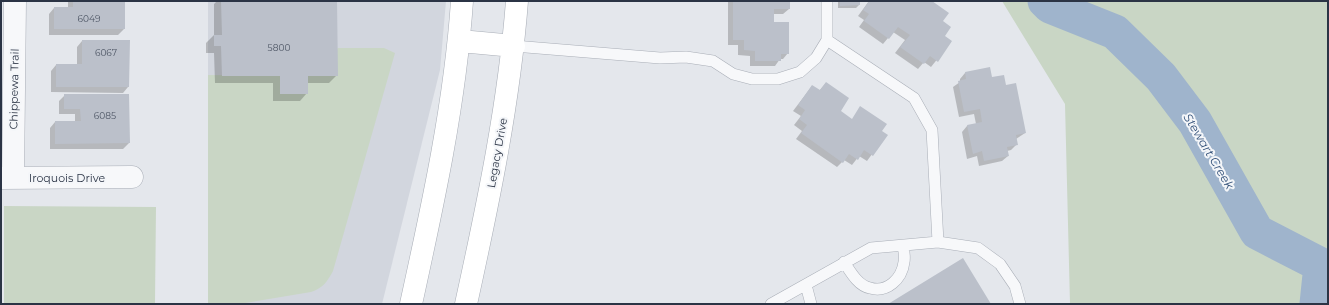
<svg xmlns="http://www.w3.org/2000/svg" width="1329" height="305" viewBox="0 0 1329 305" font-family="Montserrat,sans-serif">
  <rect width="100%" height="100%" fill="#e4e7ec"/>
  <path fill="#d2d6de" d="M208,1H446L440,70L382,304H208Z"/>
  <path fill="#c9d6c5" d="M1002,1H1328V304H1070L1065,104Z
    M338,48H384L395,53L333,271C327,282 323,288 311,292L239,304H208V75L280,76V94H308V76Z
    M4,206L156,207L155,303H4Z"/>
  <path fill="#0003" d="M68,1H124V29L118,35H49V14L54,8H68Z
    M217,1H336L337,75L329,83H307V93L300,101H273V83H215L214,53H206V43L214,35V4Z
    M728,1H789V9L783,14H773V23L788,53L783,59H780L775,66H750V56L738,55V45H728Z
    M838,1H859V5L856,8H838Z
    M869,1H931L942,22L943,36L951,42L931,67L924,62L918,69L895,53L905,40L893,32L883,44L859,27L864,20L858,16Z
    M82,41L128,87L123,93L51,92V71L56,65H77V47Z
    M965,73L992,79L1005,86L1025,133L1016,139L1017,144L1011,150L1007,151L1008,156L1002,161L979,166L977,156L967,159L962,132L967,126L976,124L974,114L959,117L953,87L960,82V79Z
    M826,83L839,112L850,124L861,108L880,131L886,135L867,161L859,156L852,165L844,160L837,167L796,139L802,131L794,125L801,116L793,111L812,86L819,91Z
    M65,95L129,143L123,149H50V128L55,122H75V114H59V101Z"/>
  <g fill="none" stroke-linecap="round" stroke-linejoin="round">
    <path stroke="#9fb4cc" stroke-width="35" d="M1045,1L1050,6L1115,32L1161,77L1195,122L1257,232L1321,265L1317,304"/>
  </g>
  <path fill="#bbc0ca" d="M73,1H125V29H54V7H73Z
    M221,1H337L338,76H308V94H280V76H222L221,46H214V35H222Z
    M733,1H790V9H774V22H789V54H781V61H755V51L744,50V40H733Z
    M840,1H860V5L840,6Z
    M869,1H932L949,13L943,21L951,27L945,36L952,41L938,62L930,56L924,64L900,47L910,35L898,27L889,39L864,21L869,14L863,10Z
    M82,40H130L129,87H56V64H82Z
    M990,67L992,77L1004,75L1006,85L1016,83L1026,133L1016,135L1018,145L1007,147L1009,156L984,161L982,151L973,154L967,125L982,122L980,109L964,112L958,81L966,79L965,72Z
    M826,82L849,98L841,111L852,119L860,106L887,124L882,131L888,135L873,156L864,150L858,160L849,154L843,163L801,133L807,125L799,119L805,110L798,105L812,85L820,90Z
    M64,94H129L130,143L55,144V121H81L80,109H64Z
    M963,258L991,304H888Z"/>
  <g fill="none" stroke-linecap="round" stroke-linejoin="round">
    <defs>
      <path id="lane" d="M827,1V40
        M514,46L660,58L686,57L713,61L733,74L752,79H778L800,72L816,58L827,40L914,98L932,130L938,242L871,248L771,304
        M938,242L978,248L1000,264L1015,286L1020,304
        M844,262C850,271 858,286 870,288C887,293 902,279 904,262C905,257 904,251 903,246
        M806,285L811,304"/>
      <path id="street" d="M1,178L132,177
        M13,178L15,1"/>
      <path id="secondary" d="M460,41L514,46
        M411,304C433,204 455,104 462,1
        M466,304C488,204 509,104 517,1"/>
    </defs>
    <use href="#lane" stroke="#a9aeb7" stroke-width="12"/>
    <use href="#street" stroke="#a9aeb7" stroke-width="23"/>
    <use href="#secondary" stroke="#a9aeb7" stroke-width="23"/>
    <use href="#lane" stroke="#f7f8fa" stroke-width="11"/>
    <use href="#street" stroke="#f7f8fa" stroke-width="22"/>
    <use href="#secondary" stroke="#fff" stroke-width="22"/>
  </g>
  <g text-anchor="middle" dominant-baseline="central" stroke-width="4" stroke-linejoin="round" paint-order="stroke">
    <g font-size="9" fill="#4f5766">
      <text x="89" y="18">6049</text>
      <text x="279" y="47">5800</text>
      <text x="106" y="52">6067</text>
      <text x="105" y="115">6085</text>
    </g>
    <g font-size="11" fill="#2b3445" stroke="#f4f6f9">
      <text transform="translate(14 89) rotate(-89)">Chippewa Trail</text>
      <text transform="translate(497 153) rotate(-80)">Legacy Drive</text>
      <text x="67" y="178">Iroquois Drive</text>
    </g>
    <g font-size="12" font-style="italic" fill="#34527a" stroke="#f4f6f9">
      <text transform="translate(1209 151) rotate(59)">Stewart Creek</text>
    </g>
  </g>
  <rect width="1329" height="305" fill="none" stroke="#2b3445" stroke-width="4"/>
</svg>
